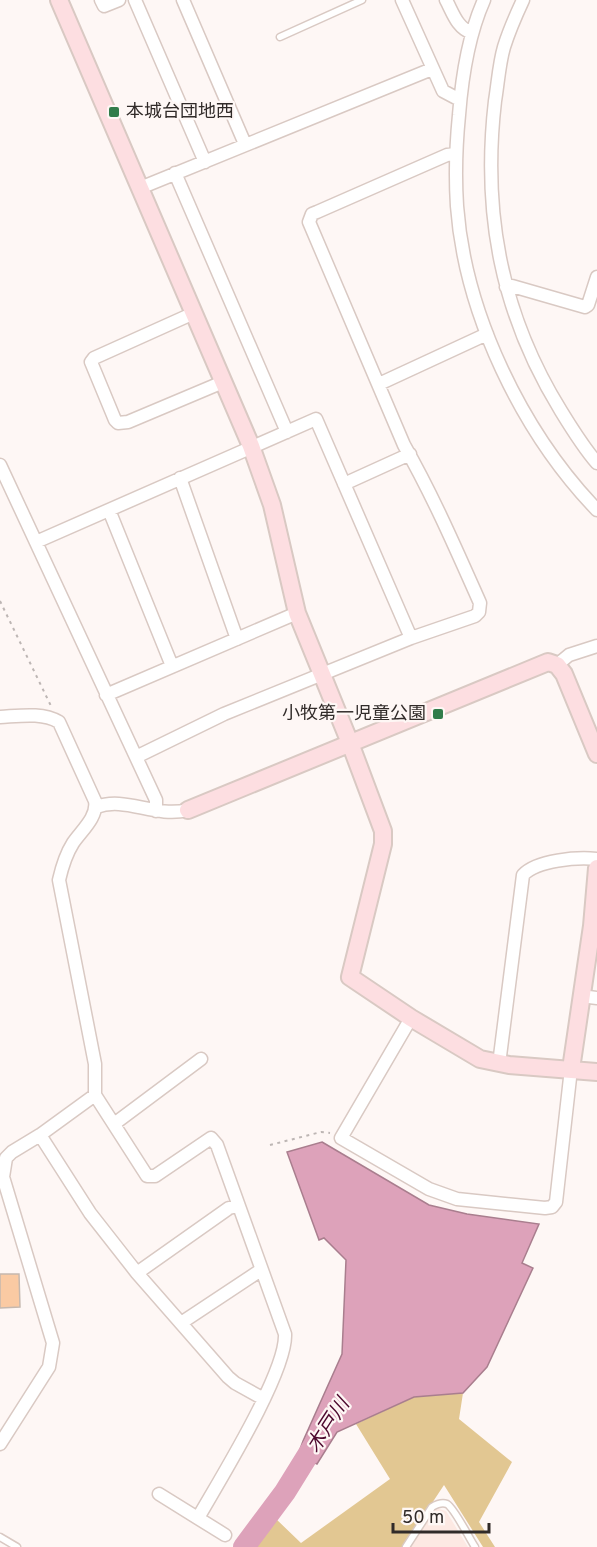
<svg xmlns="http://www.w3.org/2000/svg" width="597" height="1547" viewBox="0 0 597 1547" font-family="Overpass,'Noto Sans JP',sans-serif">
  <rect width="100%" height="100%" fill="#fef7f5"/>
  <path fill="#fde9e3" d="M439,1509L446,1511L468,1547H411L435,1510Z"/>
  <path fill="#e2c792" d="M463,1393L459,1419L512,1462L479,1522L495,1547H483L444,1485L403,1547H253L274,1517L301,1543L390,1479L356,1424L414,1397Z"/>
  <path fill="#dda2ba" stroke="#a97e8e" stroke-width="1.5" d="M322,1142L429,1205L467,1214L539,1224L522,1263L533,1268L487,1367L463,1393L414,1397L337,1432L317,1464L313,1462L307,1471L295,1463L303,1441L342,1354L346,1260L324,1238L319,1240L287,1152Z"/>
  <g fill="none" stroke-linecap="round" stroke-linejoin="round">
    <path stroke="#dda2ba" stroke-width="22" d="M244,1547L285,1492L316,1442"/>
  </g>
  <path fill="#facaa3" stroke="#c5b8af" stroke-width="1.5" d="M0,1274H19L20,1307L0,1308Z"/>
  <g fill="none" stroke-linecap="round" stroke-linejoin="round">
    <defs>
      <path id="lane" d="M280,37L362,0
        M0,1537L17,1547
        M406,1547L432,1507C437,1504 442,1502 447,1504C455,1509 469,1538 475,1547"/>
      <path id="street" d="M101,0L104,6L119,0
        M135,0L205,162
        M183,0L245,144
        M402,0L443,91L460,100
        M446,0C453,13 457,28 472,33
        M484,0C468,36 462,76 459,115C456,145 455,175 457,206C465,314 522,432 597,510
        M523,0C516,15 509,31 504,47C499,64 498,83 495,101C482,212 501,314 561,411C572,429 583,447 597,463
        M175,173L287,432
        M140,188L432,69
        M506,287L512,286L585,307L588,305L597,277
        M194,313L94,358L91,362L115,420L118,423L128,422L223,382
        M379,384L487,334
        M0,465L156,800V811
        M180,478L237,639
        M344,484L410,454
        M109,510L172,666
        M36,542L316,419L411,638
        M557,665L569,655L597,646
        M106,695L297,613
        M0,717C19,716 42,712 59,722L95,801C98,817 81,831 73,843C66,854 62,867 59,880L95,1064V1095L147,1176H155L211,1138L217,1145L285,1334C287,1372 219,1481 198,1518
        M136,757L224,714L411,638L475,616L479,612L480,603C456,549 433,496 404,445L309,222L312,214L317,212L447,155L455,154
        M96,807C126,796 154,818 188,810
        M581,996L597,998
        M411,1018L341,1138L429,1189L457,1199L545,1208L552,1207L556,1202L571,1069
        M499,1064L523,875C537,860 577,857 597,859
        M114,1124L201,1059
        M40,1135L90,1213L137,1273L228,1377L235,1383L264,1399
        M137,1273L229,1208L238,1206
        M181,1323L261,1270
        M0,1444L49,1367L53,1343L3,1177L6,1158L12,1152L40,1135L95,1095
        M159,1494L225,1535"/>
      <path id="secondary" d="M59,0L251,446L272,505L297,613L350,743L383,831V844L350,977L411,1018L480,1059L509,1065L597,1072
        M188,810L548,662L557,665L564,674L597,754
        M571,1069L592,926L597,868"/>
    </defs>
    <use href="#lane" stroke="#d9c9c3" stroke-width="9"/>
    <use href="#street" stroke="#d9c9c3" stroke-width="15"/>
    <use href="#secondary" stroke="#d9c9c3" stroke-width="20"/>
    <path stroke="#bdb6b4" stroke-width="2" stroke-dasharray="3 4.5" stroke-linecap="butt" d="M0,601L51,706
      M270,1145L321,1132L330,1133"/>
    <use href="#lane" stroke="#fff" stroke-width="6"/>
    <use href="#street" stroke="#fff" stroke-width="12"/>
    <use href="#secondary" stroke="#fddee1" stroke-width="16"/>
  </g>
  <g fill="#317c4a" stroke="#fef7f5" stroke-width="2">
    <rect x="108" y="106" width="12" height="12" rx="3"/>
    <rect x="432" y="708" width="12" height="12" rx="3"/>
  </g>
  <g text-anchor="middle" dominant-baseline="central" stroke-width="4.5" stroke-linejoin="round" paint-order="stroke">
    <g font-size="18" fill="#312b29" stroke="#fef7f5" text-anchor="start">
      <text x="126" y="112">本城台団地西</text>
      <text x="426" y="714" text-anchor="end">小牧第一児童公園</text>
    </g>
    <g font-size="20" font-style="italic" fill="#4d082e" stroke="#fef7f5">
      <text transform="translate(329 1426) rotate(-57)">木戸川</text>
    </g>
  </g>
  <path d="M393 1523v9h96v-9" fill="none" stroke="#312b29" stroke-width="3"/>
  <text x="402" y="1523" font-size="18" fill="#312b29" stroke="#fef7f5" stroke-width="4.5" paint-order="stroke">50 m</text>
</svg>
